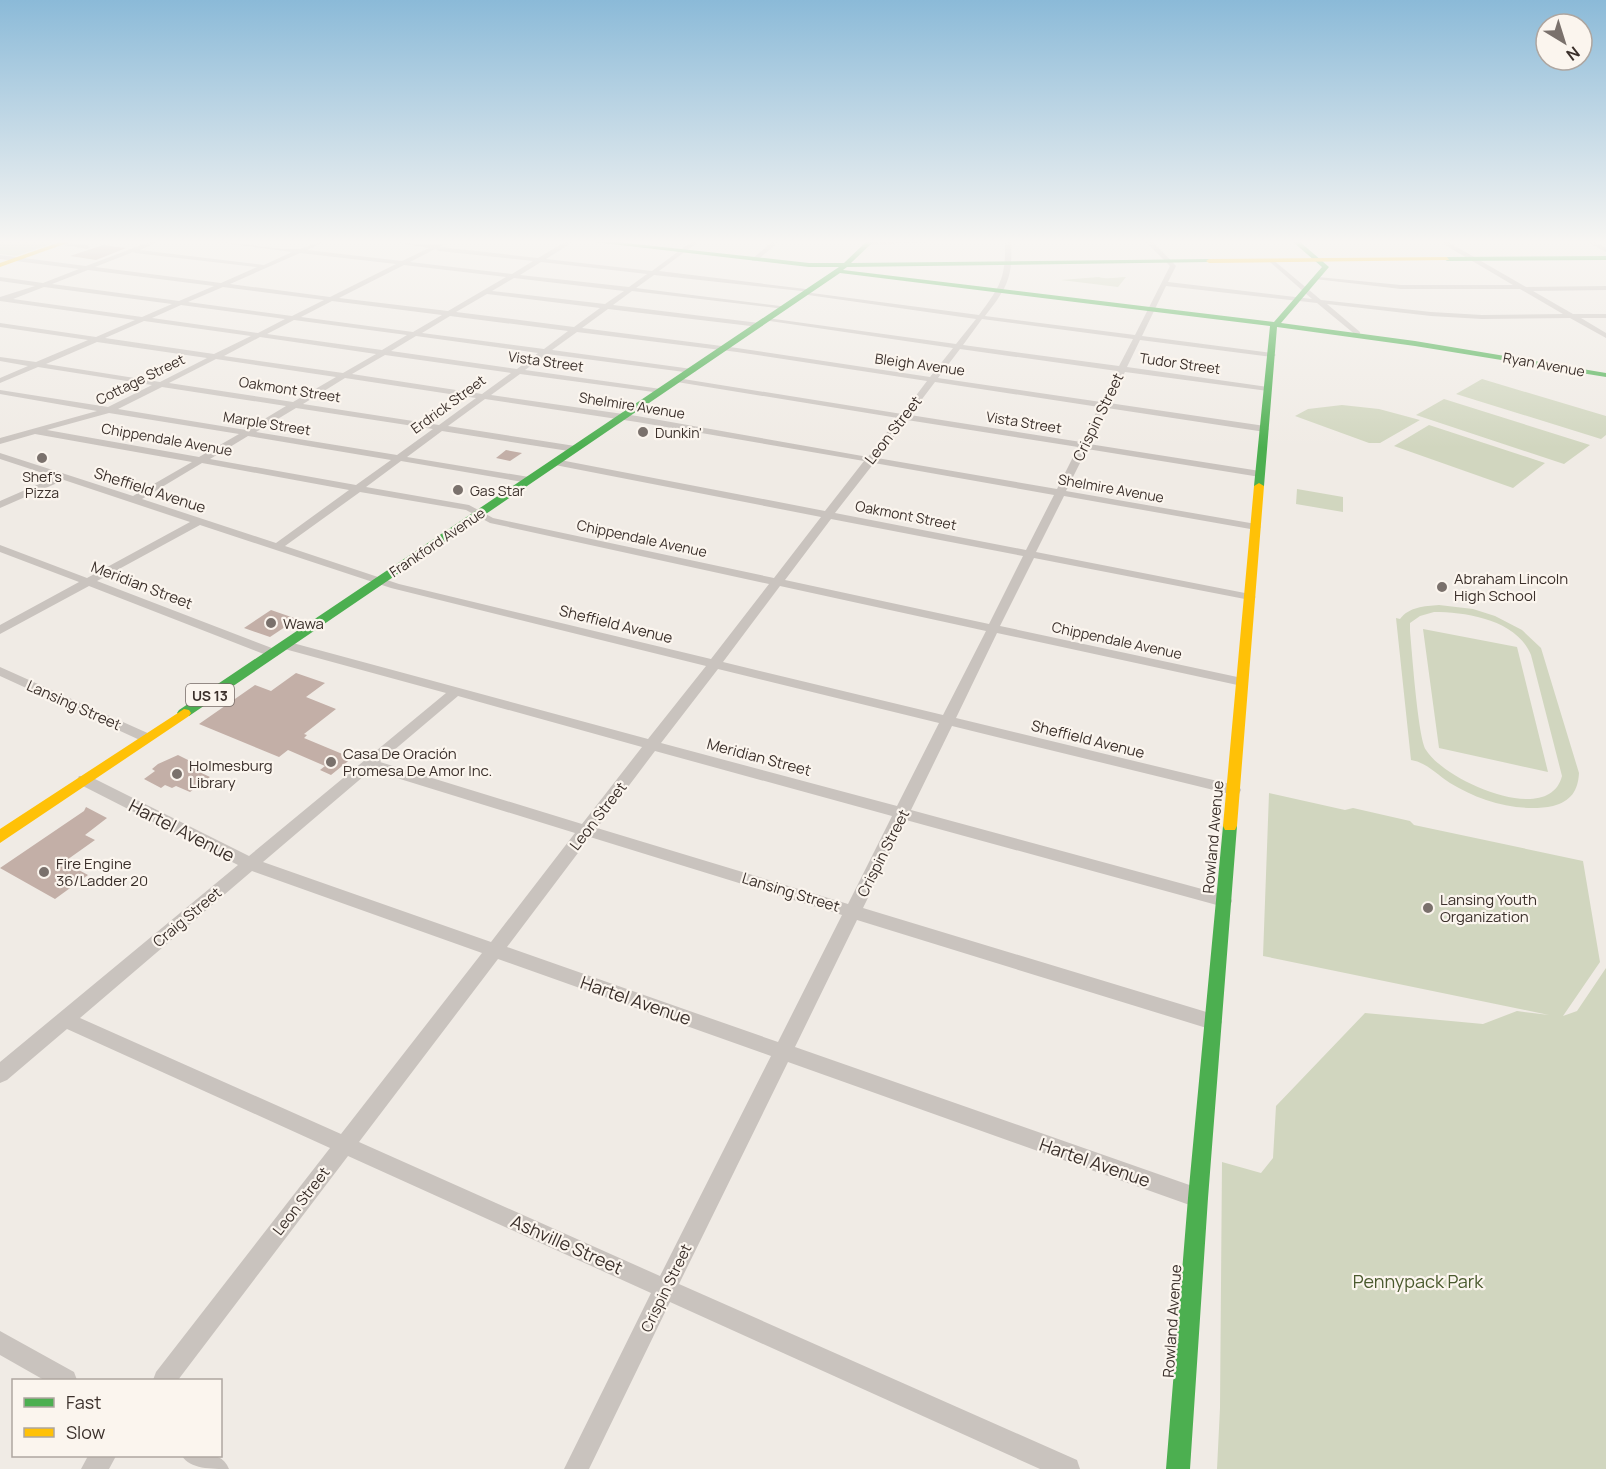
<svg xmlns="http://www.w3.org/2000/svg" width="1606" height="1469" viewBox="0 0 1606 1469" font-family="Manrope,sans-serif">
  <rect width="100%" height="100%" fill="#f0ebe5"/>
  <path fill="#d1d6bf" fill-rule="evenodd" d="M0,242H57L16,256L0,254Z
    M1099,277C1108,280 1116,277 1126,277L1118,287L1061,280Z
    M1482,379L1606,416V435L1601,439L1456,394Z
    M1444,399L1590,445L1564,464L1416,415Z
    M1342,405L1379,409L1420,420L1380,443H1369L1295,416L1308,409Z
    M1429,425L1545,463L1513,488L1394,446Z
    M1297,489L1343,497V512L1296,504Z
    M1439,605L1473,609L1495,616L1522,630L1541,648L1579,773C1578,791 1571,801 1553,806C1519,813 1479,801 1450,783C1437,775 1428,763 1411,760L1396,618L1400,619C1409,607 1424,606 1439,605ZM1434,612C1467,612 1517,620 1531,655L1562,776C1549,828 1444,780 1426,750C1418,737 1412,652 1410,631V623L1420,616Z
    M1423,629L1517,647L1548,772L1439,748Z
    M1269,793L1345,810L1353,808L1410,821L1414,825L1583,861L1600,962L1563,1016L1577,1011L1606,968V1469H1217L1220,1408L1222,1162L1261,1173L1273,1158L1276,1106L1365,1013L1483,1024L1517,1011L1549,1015L1263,956Z"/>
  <path fill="#c3afa7" d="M103,245L126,248L96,260L70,256Z
    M506,450L522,453L510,461L496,458Z
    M271,610L297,619L270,637L244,628Z
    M296,673L325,683L306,697L336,709L304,734L307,735L304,738L352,758L331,775L320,770L325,766L288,750L279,757L199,724L255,685L271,691Z
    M178,755L200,766L195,770L210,777L190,792L176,786L172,788L165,785L161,788L144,779L155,771L152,769L158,764Z
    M86,807L107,818L85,835L95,840L64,862L88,875L55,899L0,868L84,811Z"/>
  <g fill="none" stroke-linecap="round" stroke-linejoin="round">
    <path fill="#c9c3be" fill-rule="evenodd" d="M63,242L87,245L90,247L87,249L58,244Z
      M149,242H158L140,250L264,265L292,252L215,242C242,242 270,250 296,249C306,249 314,242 324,242L307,250L402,261L429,248L394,242L435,245L448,242L440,247L538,258L565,242H573L546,259L652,271L691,242H698L659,271L814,290L811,292L654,275L636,288L788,307L785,309L632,291L613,305L759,323L763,325L759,327L608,309L582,328L737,348L930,377L953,348L763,320L767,318L956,344L976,319L801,294L804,292L979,315C1000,287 1006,278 1005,242H1011C1013,278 1007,288 985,316L1135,335L1170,266L1146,242H1153L1176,266L1168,282L1312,299L1270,262L1272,259L1321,300L1431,312L1482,315L1563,314L1520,289H1401L1315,279L1318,277L1401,285H1513L1440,242H1448L1526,287L1606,286V290L1533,291L1573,314H1606V318H1581L1606,333V338L1570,318L1482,319L1431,316L1327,304L1360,332V336H1357L1317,303L1166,286L1142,336L1272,353L1276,355L1272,357L1140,340L1127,367L1268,387L1272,389L1268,391L1125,372L1109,403L1265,426L1269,429L1265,432L1107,408L1089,444L1260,471L1265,474L1260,477L1087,449L1066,491L1256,524L1261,527L1256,530L1064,496L1036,552L1250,594L1256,597L1250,600L1034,558L1000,626L1242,678L1248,682L1242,686L997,633L956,718L1234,785L1239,786L1241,790L1239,794L1234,795L952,726L911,810L1224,895L1230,896L1232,901L1230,906L1224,907L906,820L863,908L1213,1014L1219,1016L1222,1022L1219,1028L1213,1030L857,920L795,1047L1198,1188L1205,1191L1208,1198L1205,1205L1198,1208L788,1062L679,1284L1077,1460L1080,1469H1040L670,1302L589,1469H564L651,1293L348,1156L178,1380H153L156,1372L330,1148L67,1029L7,1080L0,1083V1062L238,865L79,784L77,780L79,776H89L249,856L446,693L281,648L279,645L281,642H289L648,739L706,666L391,588L200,525L97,581L277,650L279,653L277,656H269L89,586L0,634V625L79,582L0,552V545L87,578L190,522L64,480L0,508V501L55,477L0,459V453L133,496L192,462L35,434L0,444V438L97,411L0,394V390L108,407L152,385L38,367L0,383V378L28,366L0,361V357L36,362L88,340L0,327V323L96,337L135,320L0,301V297L35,286L0,281V277L43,283L79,269L0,259V255L86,266ZM435,249L439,251L533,261L512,274L410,262ZM133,252L135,253L257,267L221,283L95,267ZM300,253L396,264L330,297L230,284ZM541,262L647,274L629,287L520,275ZM404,265L506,277L448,311L339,298ZM88,270L214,286L179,301L52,284ZM514,278L624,291L605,304L492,291ZM44,287L172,304L142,317L13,299ZM223,287L324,300L292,316L188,302ZM487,294L600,308L574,327L456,312ZM332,301L442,315L413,332L301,317ZM181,305L285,319L258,333L152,318ZM450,316L568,331L544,349L422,333ZM982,319L1133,339L1119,366L963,345ZM294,320L407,335L382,350L267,334ZM144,321L251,336L214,354L105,338ZM577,332L737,352L927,381L902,414L677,378L673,380L677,382L898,418L868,457L637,416L491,395L520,374L661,393L665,391L661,389L525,370L547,354L692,373L696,371L692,369L552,350ZM416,336L538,353L517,369L391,351ZM260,337L376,354L343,373L224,356ZM97,342L207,358L160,382L46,364ZM960,349L1117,371L1101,402L938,378ZM385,355L511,373L482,394L352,374ZM216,359L336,377L293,402L169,383ZM345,378L476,398L439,425L303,404ZM935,382L1099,407L1081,442L910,415ZM162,387L286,406L246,430L118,409ZM485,399L637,422L864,461L825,511L555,459L550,462L555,465L821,517L774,578L493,518L469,505L366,487L401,461L529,483L534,480L529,477L407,457L442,431L575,452L580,449L575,446L448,426ZM296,408L433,429L397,455L256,432ZM109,413L239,434L199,457L47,430ZM907,420L1078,447L1057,489L877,458ZM248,436L391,460L356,485L210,459ZM202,463L349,490L276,543L142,499ZM874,463L1054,495L1026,550L835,513ZM360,492L466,510L490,523L769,584L711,659L399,584L285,546ZM831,519L1023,556L989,624L785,580ZM780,586L986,631L943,715L723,662ZM718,669L939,723L897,806L661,743ZM458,696L642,747L582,824L380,762ZM655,751L892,816L848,904L597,828ZM371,770L575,833L491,942L263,862ZM590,837L842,915L778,1042L507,947ZM252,871L482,953L341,1134L80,1018ZM498,959L771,1056L660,1276L359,1142Z
      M772,242H779L756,261H752V259Z
      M941,242L869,245L866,243V242Z
      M1587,242H1595L1606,248V252Z
      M0,667L152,735L154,738L147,743L142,741L0,676Z
      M0,1331L74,1372L77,1380H44L0,1355Z
      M88,1456H116L109,1469H81Z
      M182,1456C199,1454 222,1450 229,1469C211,1469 190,1469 182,1456Z"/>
    <path fill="#4caf50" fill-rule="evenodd" d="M594,242H617L809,263H844L866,242H873L851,263L1209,259L1211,262L847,267L843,270L1274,322L1322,267L1293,242H1300L1329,267L1281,323L1415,341L1606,373V377L1415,346L1277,327L1264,486L1259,489L1254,486L1270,326L840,273L189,716H179L177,713L179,710L839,267H809Z
      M1606,256V260L1447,261L1444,259L1447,257Z
      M1230,821L1235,822L1237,826L1208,1198L1190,1469H1166L1188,1198L1223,826L1225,822Z"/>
    <path fill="#ffc107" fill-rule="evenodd" d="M60,242H70L0,267V263Z
      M1447,257L1449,260L1209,263L1206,261L1209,259Z
      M1259,483L1264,486L1237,826L1235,830H1225L1223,826L1254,486Z
      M184,709L189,710L191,713L189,716L0,843V829Z"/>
  </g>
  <linearGradient id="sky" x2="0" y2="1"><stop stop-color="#8bbad8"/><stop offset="0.54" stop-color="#f8f6f3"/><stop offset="1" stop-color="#f8f6f3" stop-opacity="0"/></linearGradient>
  <rect width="1606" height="448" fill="url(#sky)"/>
  <g fill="#7a716c" stroke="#fbf5ee" stroke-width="2">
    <circle cx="643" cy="432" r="6"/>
    <circle cx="42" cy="458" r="6"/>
    <circle cx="458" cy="490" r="6"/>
    <circle cx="1442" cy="587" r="6"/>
    <circle cx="271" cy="623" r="6"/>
    <circle cx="331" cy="762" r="6"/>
    <circle cx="177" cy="774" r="6"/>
    <circle cx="44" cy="872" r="6"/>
    <circle cx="1428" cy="908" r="6"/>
  </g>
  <g text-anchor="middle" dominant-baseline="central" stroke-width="4.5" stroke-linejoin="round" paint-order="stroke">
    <g font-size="14" fill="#3b302b" stroke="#fbf5ee">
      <text transform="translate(546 361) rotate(8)">Vista Street</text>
      <text transform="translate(1180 363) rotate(8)">Tudor Street</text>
      <text transform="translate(920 364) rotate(8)">Bleigh Avenue</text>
      <text transform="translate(1544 364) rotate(10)">Ryan Avenue</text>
      <text transform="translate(140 379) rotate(-26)">Cottage Street</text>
      <text transform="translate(290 389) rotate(9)">Oakmont Street</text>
      <text transform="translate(448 404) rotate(-36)">Erdrick Street</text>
      <text transform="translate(632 405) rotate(9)">Shelmire Avenue</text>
      <text transform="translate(1024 422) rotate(9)">Vista Street</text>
      <text transform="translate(267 423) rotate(9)">Marple Street</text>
      <text transform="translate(167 439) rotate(10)">Chippendale Avenue</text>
      <text transform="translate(1111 488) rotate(10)">Shelmire Avenue</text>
      <text transform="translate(906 515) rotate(11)">Oakmont Street</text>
      <text transform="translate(642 538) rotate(12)">Chippendale Avenue</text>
      <text transform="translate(437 542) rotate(-34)">Frankford Avenue</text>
      <text transform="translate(1117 640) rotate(12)">Chippendale Avenue</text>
    </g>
    <g font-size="14" fill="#3b302b" stroke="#fbf5ee" text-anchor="start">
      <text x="655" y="432">Dunkin'</text>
      <text x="42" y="476" text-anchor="middle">Shef's<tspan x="42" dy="16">Pizza</tspan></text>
      <text x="470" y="490">Gas Star</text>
    </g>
    <rect fill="#fbf5ee" stroke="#756b66" stroke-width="1.5" x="186" y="684" width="48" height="22" rx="4.5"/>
    <g font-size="14" font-weight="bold" fill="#3b302b">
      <text x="210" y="695">US 13</text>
    </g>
    <g font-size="15" fill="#3b302b" stroke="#fbf5ee">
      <text transform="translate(1098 417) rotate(-64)">Crispin Street</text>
      <text transform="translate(893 430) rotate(-52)">Leon Street</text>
      <text transform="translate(150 490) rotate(18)">Sheffield Avenue</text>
      <text transform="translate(142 585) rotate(21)">Meridian Street</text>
      <text transform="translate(616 624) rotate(14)">Sheffield Avenue</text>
      <text transform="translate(74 705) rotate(24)">Lansing Street</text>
      <text transform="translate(1088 739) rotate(14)">Sheffield Avenue</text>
      <text transform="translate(759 757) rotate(15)">Meridian Street</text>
      <text transform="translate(598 816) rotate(-52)">Leon Street</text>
      <text transform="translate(1213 837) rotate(-85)">Rowland Avenue</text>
      <text transform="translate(883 853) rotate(-63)">Crispin Street</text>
      <text transform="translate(791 892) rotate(17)">Lansing Street</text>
      <text transform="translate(187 917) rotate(-40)">Craig Street</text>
      <text transform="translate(301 1201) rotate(-52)">Leon Street</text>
      <text transform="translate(666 1288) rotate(-64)">Crispin Street</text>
      <text transform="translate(1172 1321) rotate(-86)">Rowland Avenue</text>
    </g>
    <g font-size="15" fill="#3b302b" stroke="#fbf5ee" text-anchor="start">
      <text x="1454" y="578">Abraham Lincoln<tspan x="1454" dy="17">High School</tspan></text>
      <text x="283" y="623">Wawa</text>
      <text x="343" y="753">Casa De Oración<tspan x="343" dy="17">Promesa De Amor Inc.</tspan></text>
      <text x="189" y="765">Holmesburg<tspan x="189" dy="17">Library</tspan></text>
      <text x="56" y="863">Fire Engine<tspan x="56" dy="17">36/Ladder 20</tspan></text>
      <text x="1440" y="899">Lansing Youth<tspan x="1440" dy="17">Organization</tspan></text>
    </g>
    <g font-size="18" fill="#3b302b" stroke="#fbf5ee">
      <text transform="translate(182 830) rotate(27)">Hartel Avenue</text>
      <text transform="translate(636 1000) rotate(19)">Hartel Avenue</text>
      <text transform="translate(1095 1162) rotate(19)">Hartel Avenue</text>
      <text transform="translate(567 1244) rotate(24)">Ashville Street</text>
    </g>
    <g font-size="18" fill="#4a5a2e" stroke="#fbf5ee">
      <text x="1418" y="1281">Pennypack Park</text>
    </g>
  </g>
  <rect x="12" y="1379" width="210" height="78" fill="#fbf5ee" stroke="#aea6a0" stroke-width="1.5"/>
  <rect x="24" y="1398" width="30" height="9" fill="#4caf50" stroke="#aea6a0" stroke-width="1.5"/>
  <text x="66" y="1409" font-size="18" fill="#3b302b">Fast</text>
  <rect x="24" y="1428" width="30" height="9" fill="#ffc107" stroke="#aea6a0" stroke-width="1.5"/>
  <text x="66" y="1439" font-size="18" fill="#3b302b">Slow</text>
  <g transform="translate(1564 42) rotate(142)"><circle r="28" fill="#fbf5ee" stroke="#aea6a0" stroke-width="1.5"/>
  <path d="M0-4.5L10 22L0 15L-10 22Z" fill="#7a716c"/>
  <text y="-9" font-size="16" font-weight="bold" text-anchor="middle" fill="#3b302b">N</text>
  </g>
</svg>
